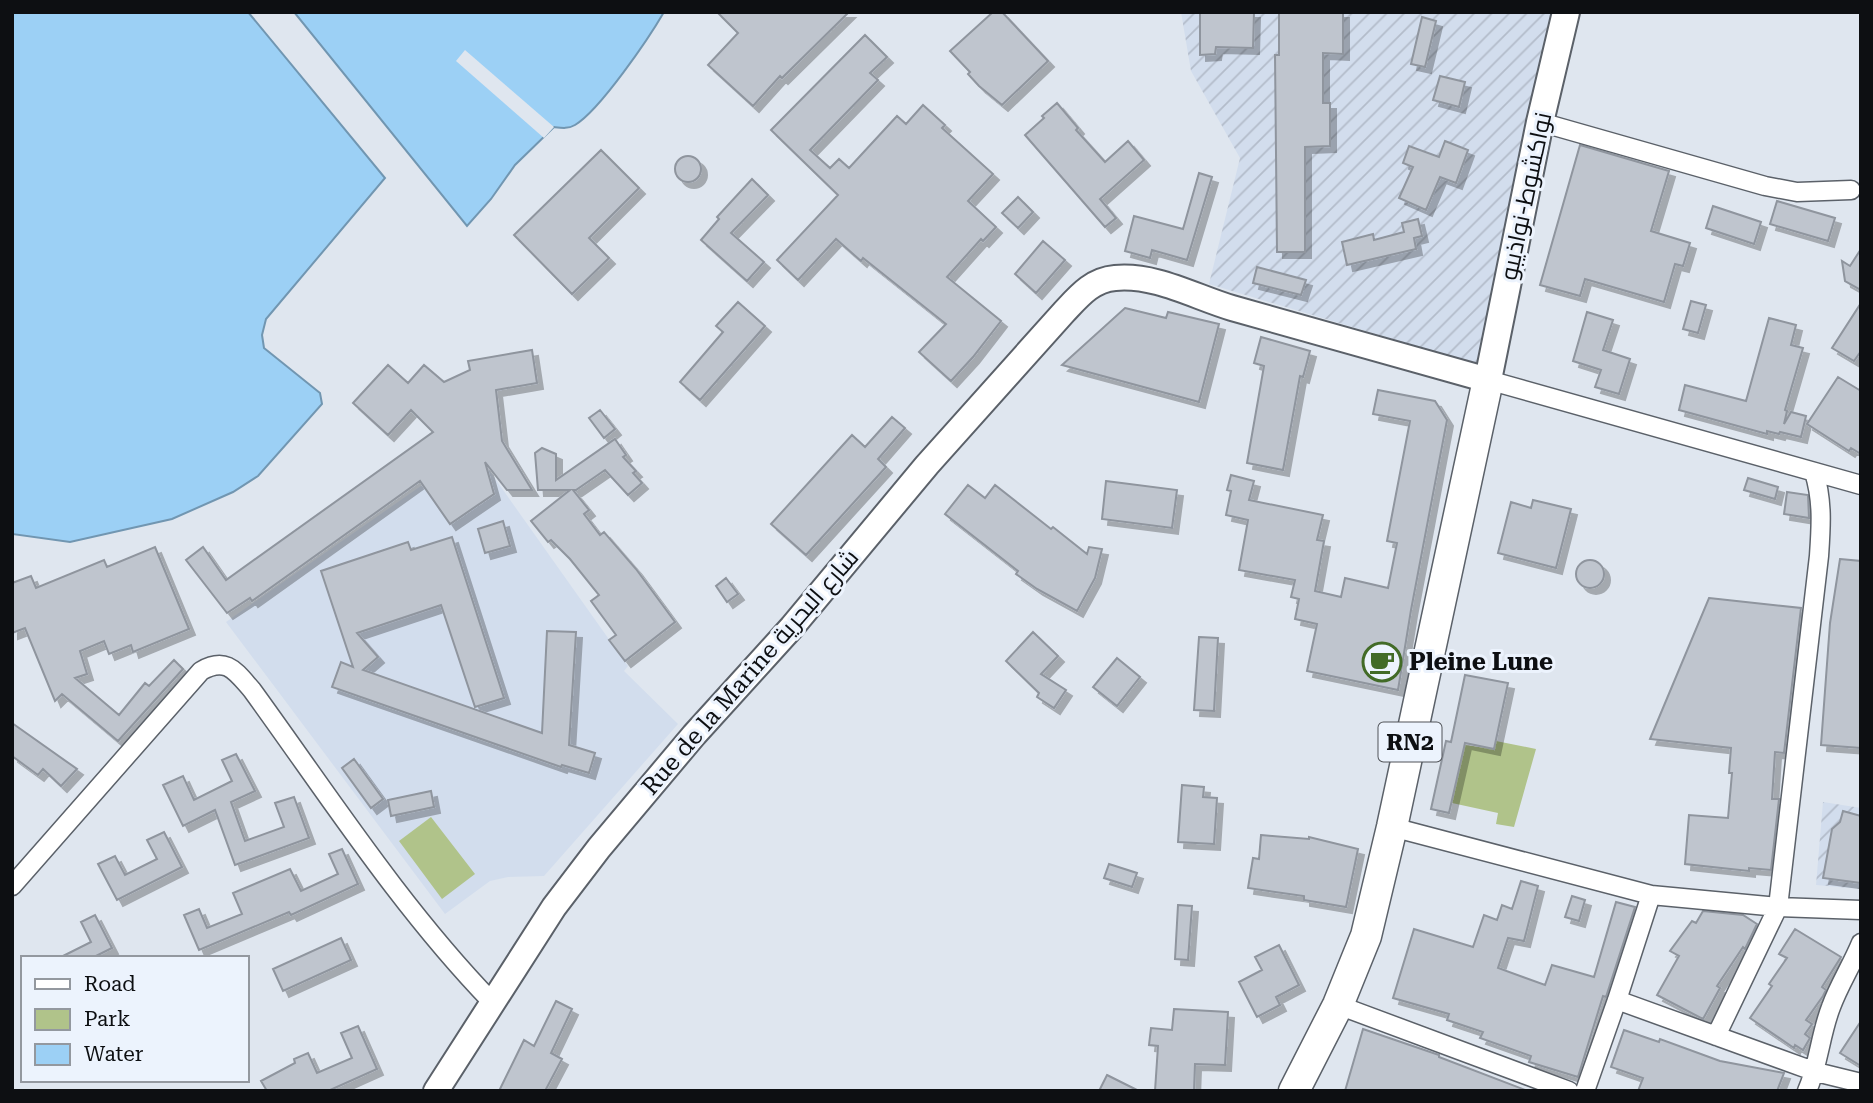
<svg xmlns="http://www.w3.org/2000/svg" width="1873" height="1103" viewBox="0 0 1873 1103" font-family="'Roboto Serif',Cairo,serif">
  <defs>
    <pattern id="industrial-furrows" width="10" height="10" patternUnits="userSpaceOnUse" patternTransform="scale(1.75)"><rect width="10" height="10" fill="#d2dded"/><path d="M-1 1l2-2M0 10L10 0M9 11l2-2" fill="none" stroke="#b3bcca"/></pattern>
    <filter id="shadow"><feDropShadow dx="6" dy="6" stdDeviation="0" flood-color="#0004"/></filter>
  </defs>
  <rect width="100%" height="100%" fill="#dfe6ef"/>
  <path fill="#d2dded" d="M474,449L625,662L628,666L624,671L678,724L544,876L508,877L490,881L445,914L226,622Z"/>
  <path fill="url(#industrial-furrows)" d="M1181,12H1561L1482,366L1209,284L1240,158L1191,71Z
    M1823,802L1861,808V889L1816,885Z"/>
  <path fill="#b0c38a" d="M1496,741L1536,749L1514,827L1496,824L1498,813L1452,803L1465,745L1494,749Z
    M431,817L475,874L442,899L399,841Z"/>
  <path fill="#9cd0f5" stroke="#7196b1" stroke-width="2" d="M12,12H248L385,178L266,319L262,335L264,348L320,393L322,404L258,476L233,492L172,519L70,542L12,534Z
    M294,12H664C649,38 600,110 575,125C568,129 562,128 554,127L515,165L491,199L467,226Z"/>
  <path fill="#dfe6ef" d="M465,50L554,127L544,138L456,61Z"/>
  <path fill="#bfc5ce" stroke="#8f959e" stroke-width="2" filter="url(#shadow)" d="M717,12H849L782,78L780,76L753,106L708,65L738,33Z
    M993,12H1002L1048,61L1002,105L979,86L968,74L970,72L950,51Z
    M1200,12H1254L1253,48L1216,47L1215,54L1200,55Z
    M1279,12H1343V54L1323,53V103H1330V146L1305,147V252H1277L1275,55H1279Z
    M1422,17L1436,21L1425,67L1411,64Z
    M865,35L887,57L870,73L878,80L810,150L830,168L839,159L849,168L897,116L906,124L923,105L945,125L942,128L993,174L968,201L996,227L983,241L981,239L947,277L1001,321L973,357L951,381L919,352L946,324L863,258L861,261L836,239L798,280L777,260L838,195L771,130Z
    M1440,76L1465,82L1459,107L1433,100Z
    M1057,103L1078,128L1076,130L1105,162L1128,141L1144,160L1100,199L1116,218L1105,227L1025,135L1044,118L1042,116Z
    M1445,141L1468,150L1456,183L1440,177L1426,210L1399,198L1413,167L1403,163L1409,146L1439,157Z
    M1580,145L1669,171L1651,231L1690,243L1683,266L1675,264L1664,302L1585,279L1580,296L1540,285Z
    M601,150L639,188L589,238L609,258L572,294L514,235Z
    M675 169a13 13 0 1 1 26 0a13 13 0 1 1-26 0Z
    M1199,173L1212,177L1187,260L1152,250L1150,258L1125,251L1134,216L1183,229Z
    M752,179L768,195L731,233L764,262L747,281L701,240L719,219L717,217Z
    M1018,197L1033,212L1018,228L1002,213Z
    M1777,201L1835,218L1828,241L1770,224Z
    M1713,206L1761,222L1754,244L1706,228Z
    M1418,219L1422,236L1414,238L1416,249L1347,265L1342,242L1373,234L1374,240L1404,232L1402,223Z
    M1043,241L1065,260L1036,293L1015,274Z
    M1861,249V290L1845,281L1842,261L1850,266Z
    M1257,267L1306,280L1301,295L1253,283Z
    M1691,301L1706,305L1698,333L1683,329Z
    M738,302L765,326L700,400L680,382L723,332L716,326Z
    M1861,303V351L1854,361L1832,348Z
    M1125,308L1166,318L1168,312L1219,324L1199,402L1062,365Z
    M1587,312L1613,320L1603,350L1630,359L1619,394L1595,387L1601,370L1573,361Z
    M1769,318L1796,325L1791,345L1803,348L1785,410L1787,411L1784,424L1791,412L1806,416L1801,437L1780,432L1779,434L1767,431V434L1679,410L1685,385L1746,401Z
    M1261,337L1310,351L1303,377L1300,376L1283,470L1247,463L1264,366L1254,363Z
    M532,350L537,383L496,390L502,441L532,490H507L485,462L494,494L450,524L420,481L252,601L250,598L227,613L186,560L203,547L226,580L433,432L411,410L388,435L353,403L388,365L408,383L424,365L444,382L470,370L468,361Z
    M1838,377L1861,391V454L1851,448L1849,451L1807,424Z
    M1378,390L1435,401L1447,420L1411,610L1398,690L1307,671L1317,624L1295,619L1299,599L1291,597L1295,580L1239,570L1248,520L1226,515L1231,491L1227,490L1231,475L1254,481L1249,500L1323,515L1317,540L1324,541L1315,591L1341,597L1345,578L1388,588L1397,543L1387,541L1410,421L1373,414Z
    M600,410L615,429L604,438L589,418Z
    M892,417L905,428L878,459L886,467L806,555L771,524L852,435L865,447Z
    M615,439L626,455L623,457L636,471L633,473L642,483L628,495L605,470L576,490H573L589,510L584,514L600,535L604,532L636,569L675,622L625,661L609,640L616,635L591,601L599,595L570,559L551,540L548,542L531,521L570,490H538L535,453L542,448L556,454V480Z
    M1748,478L1778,487L1775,499L1744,490Z
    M1106,481L1177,490L1172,528L1102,519Z
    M968,485L985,498L995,485L1051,529L1053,527L1087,554L1089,547L1102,549L1095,578L1077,611L1037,589L1016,574L1018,571L945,514Z
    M1787,492L1808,495L1809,518L1784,514Z
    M1533,500L1571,509L1556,568L1498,553L1511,502L1531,508Z
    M503,521L510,546L485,553L478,529Z
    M452,537L504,698L475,707L441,605L357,633L378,657L363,670L542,733L547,631L576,632L569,745L595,753L589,773L562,765L561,767L332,687L341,662L353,667L321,571L408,542L411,550Z
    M155,547L189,629L133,652L131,645L109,654L104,641L80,651L87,674L75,678L119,715L145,683L149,686L174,660L183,669L118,741L62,694L55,701L25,628L12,633V583L31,576L36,588L104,560L107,567Z
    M1840,559L1861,561V748L1821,745L1830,623Z
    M1576 574a14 14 0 1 1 28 0a14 14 0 1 1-28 0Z
    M726,578L738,594L727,602L716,586Z
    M1709,598L1801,608L1784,753L1775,752L1772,799H1779L1771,870L1749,868V871L1685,864L1689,815L1728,818L1732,773H1729L1731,748L1650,739Z
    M1033,632L1058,656L1041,674L1066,690L1054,708L1037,697L1039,693L1006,661Z
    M1199,637L1218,638L1214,711L1194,710Z
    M1117,658L1140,677L1117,706L1093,687Z
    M1465,675L1508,683L1494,749L1465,743L1449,813L1431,809L1446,741L1451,742Z
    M12,723L77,769L61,786L43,769L38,775L12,756Z
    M236,754L255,791L231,802L245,841L284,827L275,803L294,797L309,838L235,865L215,810L183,826L163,785L183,776L194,800L232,781L222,760Z
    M354,759L383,799L371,808L342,768Z
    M1182,785L1204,787L1203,797L1217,798L1214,844L1178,842Z
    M431,791L434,807L391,816L388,800Z
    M1843,811L1861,816V883L1823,878L1832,829L1840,822Z
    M164,832L182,867L117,900L98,864L115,856L125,875L157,859L147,840Z
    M1261,835L1309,839V837L1358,849L1346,907L1304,900V896L1248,888L1253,858L1259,859Z
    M342,849L358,884L291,915L289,912L199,950L184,915L199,909L207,928L242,914L233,893L290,869L301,891L338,874L329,854Z
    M1109,864L1137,873L1132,887L1104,878Z
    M1521,881L1538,886L1524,941L1508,938L1498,968L1545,985L1552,965L1594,977L1616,902L1635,907L1606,997L1603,996L1578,1077L1529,1062L1531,1056L1480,1038L1483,1032L1447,1020L1449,1014L1393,998L1414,929L1473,947L1484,915L1497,920L1502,905L1512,909Z
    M1572,896L1585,900L1579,921L1565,917Z
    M1178,905L1192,906L1188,960L1175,959Z
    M1703,911L1743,915L1757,924L1745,949L1743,947L1717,986L1720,988L1703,1019L1657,995L1679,956L1670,951L1692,921L1696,923Z
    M95,915L112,948L92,958H59L91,942L81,922Z
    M1795,929L1841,957L1822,987L1826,990L1823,996L1806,1020L1812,1024L1805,1034L1810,1038L1803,1050L1795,1045L1794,1048L1750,1018L1772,986L1769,984L1787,958L1779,954Z
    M341,938L351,960L283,991L273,969Z
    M1279,945L1299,985L1276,997L1280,1005L1257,1017L1239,982L1262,970L1255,957Z
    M556,1001L572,1009L551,1053L562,1059L545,1091H499L524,1040L534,1046Z
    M1174,1009L1228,1012L1225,1065L1195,1064L1194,1091H1155L1158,1046L1149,1045L1151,1028L1172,1030Z
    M1861,1021V1066L1840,1053Z
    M358,1026L377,1069L328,1091H267L261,1081L295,1063L294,1059L308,1053L317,1073L352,1058L341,1033Z
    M1363,1029L1439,1055V1057L1528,1091H1345Z
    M1624,1030L1659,1042L1660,1039L1720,1061L1784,1073L1777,1091H1638L1643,1078L1611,1067Z
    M1107,1075L1139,1091H1099Z"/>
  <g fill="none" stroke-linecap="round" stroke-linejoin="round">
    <defs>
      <path id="street" d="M1540,122L1765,186L1797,192L1851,190
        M1488,380L1861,485
        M1392,827L1651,895L1778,907L1861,910
        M12,886L201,671C227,656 236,672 252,690C329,796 401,908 492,1002
        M1617,1000L1816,1072L1861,1083
        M1338,1005L1569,1091
        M1716,1036L1778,907L1819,556C1821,527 1823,501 1814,472
        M1585,1091L1617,1000L1651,895
        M1807,1091C1819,1064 1820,1035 1831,1007C1839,985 1852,965 1861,943"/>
      <path id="secondary" d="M436,1091L554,907L599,848L694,735L792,627L927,465L1064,312C1079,296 1092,280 1115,278C1155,274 1195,297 1232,308C1318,332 1403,356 1488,380"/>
      <path id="primary" d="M1488,380L1540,122L1566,12"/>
      <path id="highway" d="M1294,1091L1338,1005L1366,936L1392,827L1488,380"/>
    </defs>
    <use href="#street" stroke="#5b6169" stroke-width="21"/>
    <use href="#secondary" stroke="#5b6169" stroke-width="28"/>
    <use href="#primary" stroke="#5b6169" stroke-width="30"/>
    <use href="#highway" stroke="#5b6169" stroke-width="33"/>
    <use href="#street" stroke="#fff" stroke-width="18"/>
    <use href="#secondary" stroke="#fff" stroke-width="24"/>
    <use href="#primary" stroke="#fff" stroke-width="26"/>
    <use href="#highway" stroke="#fff" stroke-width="30"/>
  </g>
  <defs>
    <symbol id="cafe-ring" viewBox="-11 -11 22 22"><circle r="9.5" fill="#ecf3fd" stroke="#426b27" stroke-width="1.5"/><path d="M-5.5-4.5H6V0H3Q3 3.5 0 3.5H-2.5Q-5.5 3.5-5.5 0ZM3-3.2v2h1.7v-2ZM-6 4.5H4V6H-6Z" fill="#426b27"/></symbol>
  </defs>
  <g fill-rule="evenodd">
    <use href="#cafe-ring" x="1360" y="640" width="44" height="44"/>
  </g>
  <g text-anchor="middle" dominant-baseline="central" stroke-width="6" stroke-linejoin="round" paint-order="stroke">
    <rect fill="#ecf3fd" stroke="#505358" stroke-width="2" x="1378.5" y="722.5" width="63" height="39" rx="5"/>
    <g font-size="23" font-weight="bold" fill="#0d0f12">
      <text x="1410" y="742">RN2</text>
    </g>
    <g font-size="24" fill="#0d0f12" stroke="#ecf3fd">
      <text transform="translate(1526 196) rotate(-78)">نواكشوط-نواذيبو</text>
      <text transform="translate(750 672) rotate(-49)">Rue de la Marine شارع البحرية</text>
    </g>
    <g font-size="24" font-weight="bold" fill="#0d0f12" stroke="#ecf3fd" text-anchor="start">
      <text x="1409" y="662">Pleine Lune</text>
    </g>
  </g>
  <rect width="1873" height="1103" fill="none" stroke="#0d0f12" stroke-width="28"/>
  <rect x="21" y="956" width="228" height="126" fill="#ecf3fd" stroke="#93989f" stroke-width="2"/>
  <rect x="35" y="979" width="35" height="10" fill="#ffffff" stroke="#93989f" stroke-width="2"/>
  <text x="84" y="991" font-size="21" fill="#0d0f12">Road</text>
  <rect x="35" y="1009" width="35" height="21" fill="#b0c38a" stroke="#93989f" stroke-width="2"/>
  <text x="84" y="1026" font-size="21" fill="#0d0f12">Park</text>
  <rect x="35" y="1044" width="35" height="21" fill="#9cd0f5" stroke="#93989f" stroke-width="2"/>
  <text x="84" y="1061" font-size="21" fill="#0d0f12">Water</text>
</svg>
